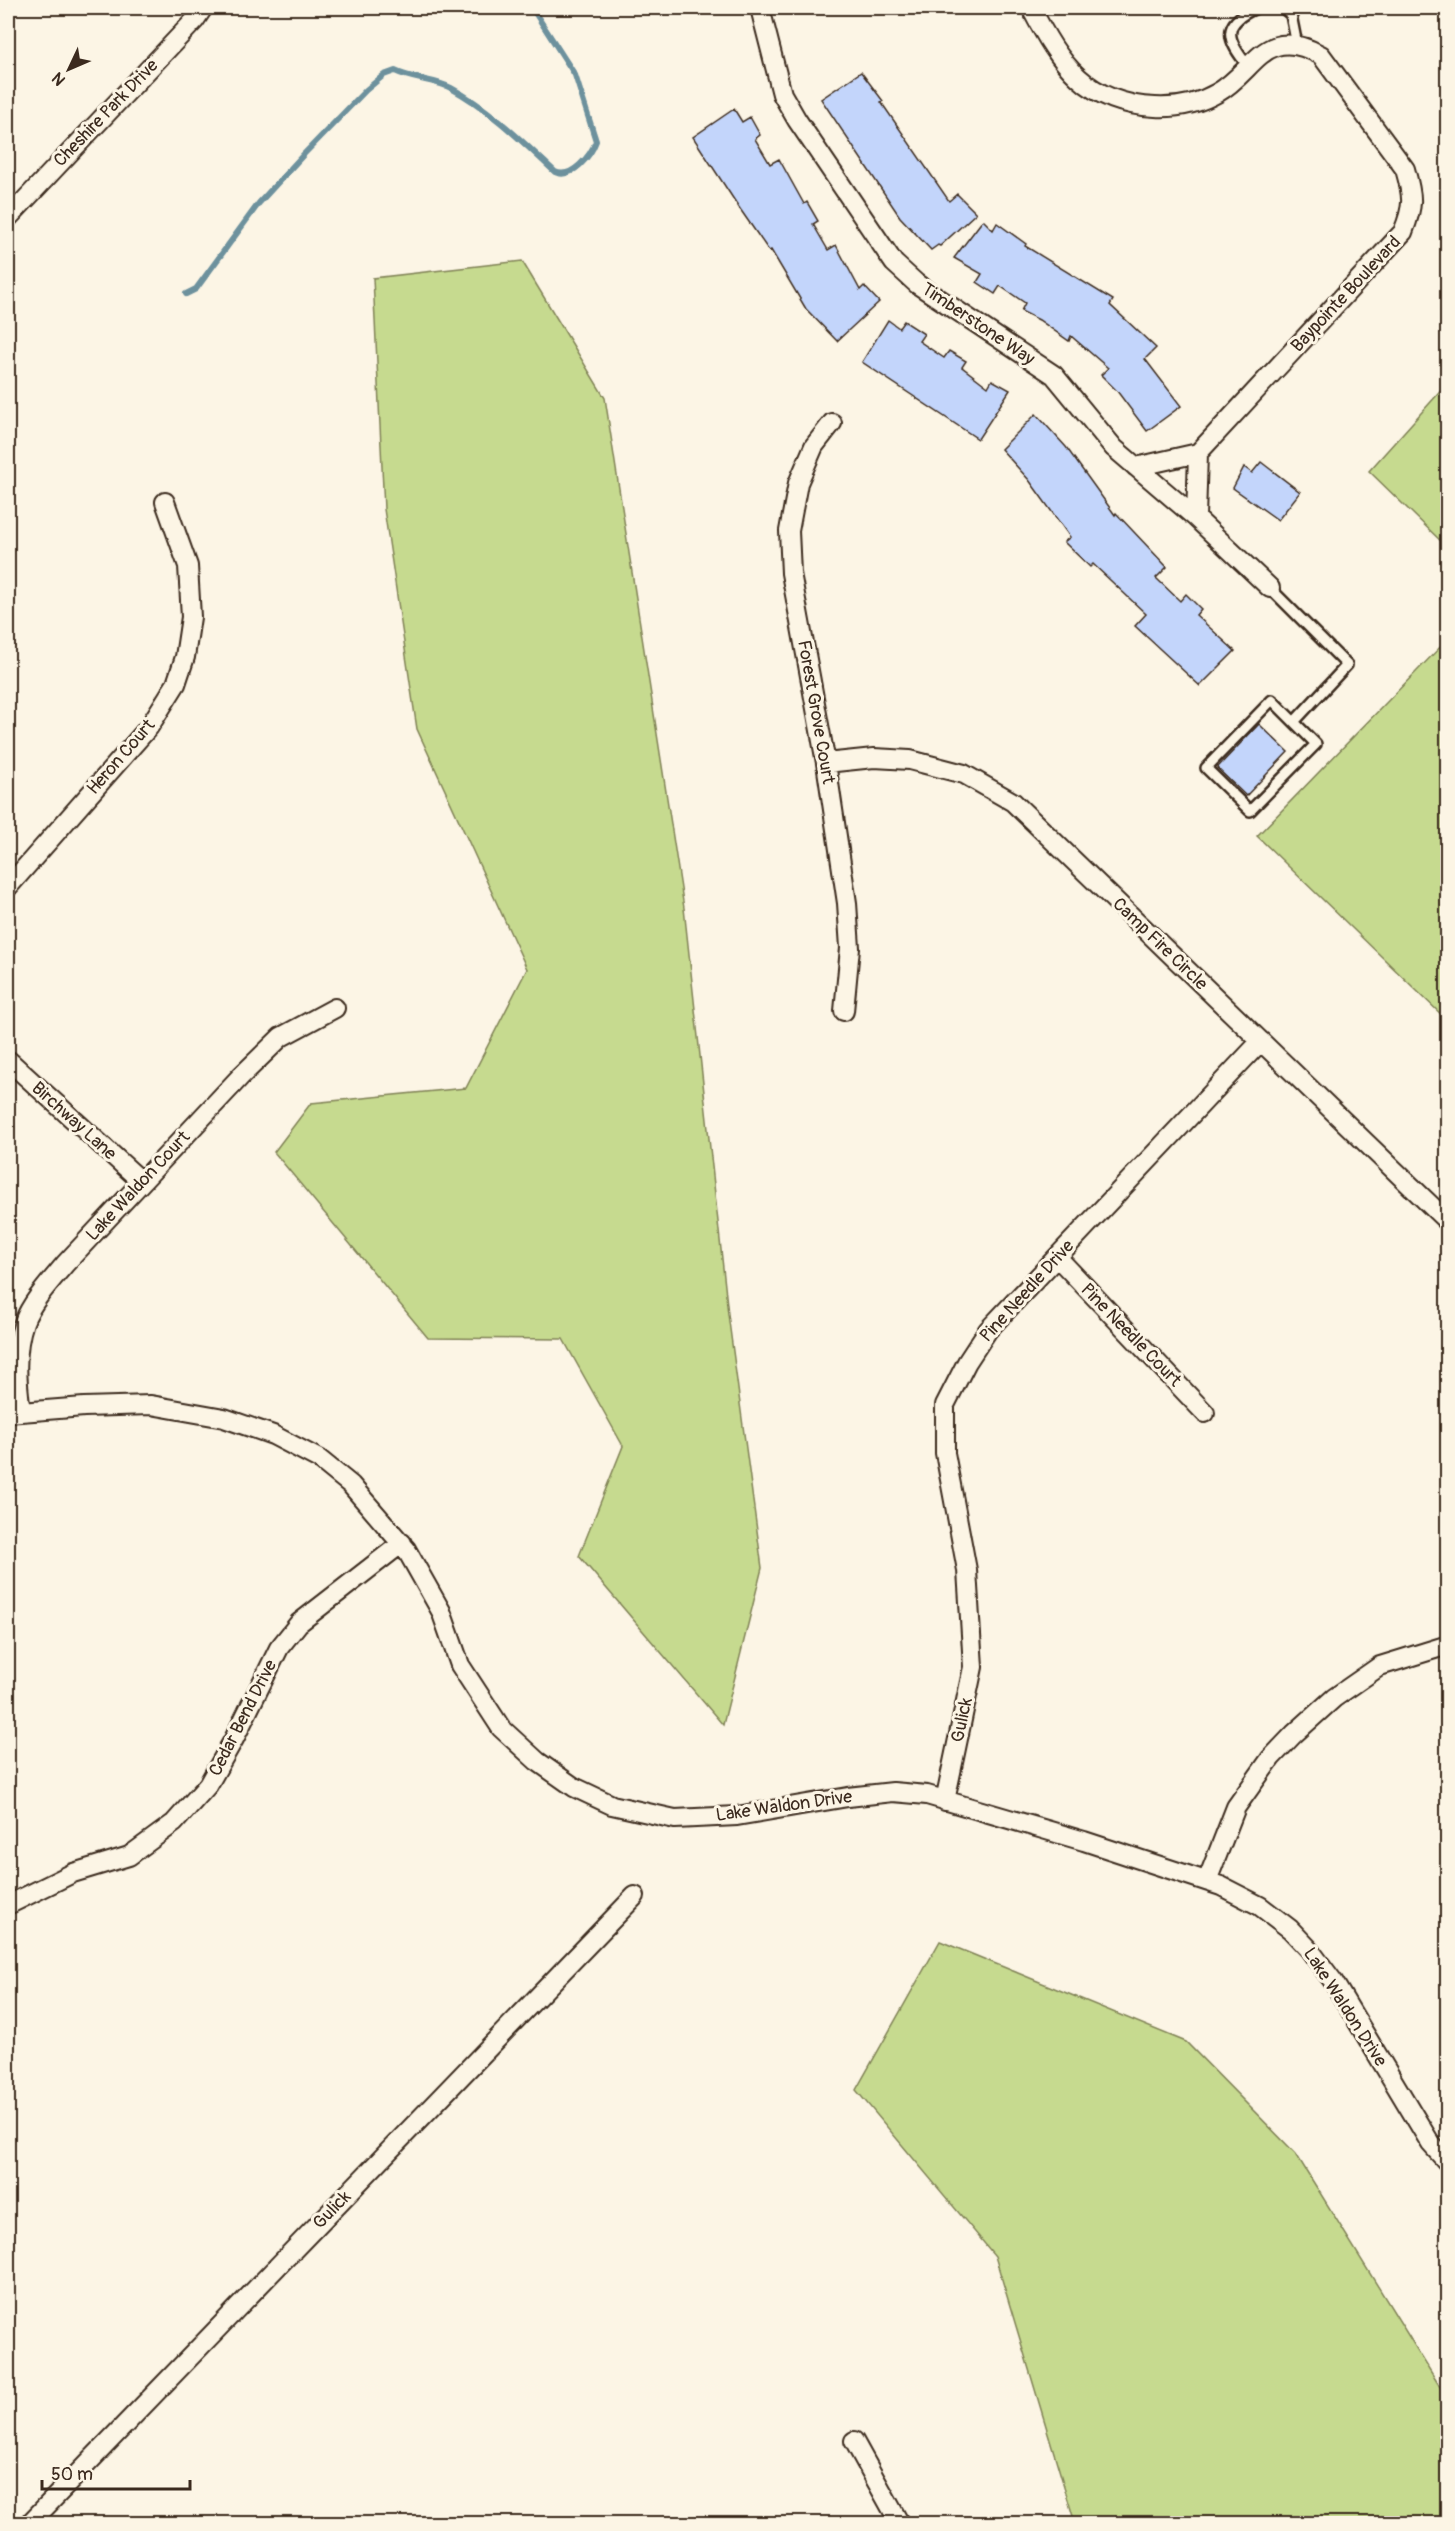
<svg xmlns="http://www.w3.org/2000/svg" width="1455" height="2531" viewBox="0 0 1455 2531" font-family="Pangolin,sans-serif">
  <rect width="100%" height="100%" fill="#fcf5e5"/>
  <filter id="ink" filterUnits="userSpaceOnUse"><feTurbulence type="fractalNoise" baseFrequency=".0167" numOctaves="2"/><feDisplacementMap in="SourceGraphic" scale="12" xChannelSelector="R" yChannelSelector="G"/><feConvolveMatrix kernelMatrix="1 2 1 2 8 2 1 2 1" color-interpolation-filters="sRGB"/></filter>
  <g filter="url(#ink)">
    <path fill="#c6da8f" stroke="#808256" stroke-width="1.5" d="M522,261L605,398L684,908L728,1314L762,1568L723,1725L579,1556L623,1446L563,1339L428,1338L274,1152L311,1103L466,1088L527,969L417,729L384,509L373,278Z
      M1447,384V547L1369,471Z
      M1447,640V1020L1257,836Z
      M940,1941L1186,2042L1296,2154L1447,2398V2523H1075L995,2256L856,2090Z"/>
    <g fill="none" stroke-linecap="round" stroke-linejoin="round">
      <path stroke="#6d919d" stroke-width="6" d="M186,294L196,289L259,203L304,154L366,90L384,75L395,71C413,80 434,79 451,88C490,109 523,142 555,172C572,180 591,155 596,141L575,75L532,8"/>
    </g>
    <path fill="#c3d5fb" stroke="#3b2a1e" stroke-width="1.5" d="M861,72L883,101L881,102L949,201L957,194L976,213L940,246L938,245L931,250L900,217L821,99Z
      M734,109L742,122L750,117L760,135L755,139L770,164L779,159L804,204L807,202L818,221L813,224L828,250L836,245L860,290L864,286L879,302L837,341L806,309L771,250L769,251L740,209L693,137Z
      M983,220L993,230L997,223L1026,244L1025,246L1113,300L1110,305L1156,348L1145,359L1181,406L1147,431L1117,391L1101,375L1108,368L1071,336L1069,341L1039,320L1021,311L1025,303L1000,286L995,294L977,282L982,274L954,258Z
      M888,320L899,328L904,321L924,334L919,341L944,358L949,351L966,361L962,367L988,387L992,380L1010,390L978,439L862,362Z
      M1036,414L1066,447L1115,515L1116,513L1167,567L1156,578L1180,601L1186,594L1201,609L1196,615L1235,651L1200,686L1135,626L1146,614L1093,564L1090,567L1064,542L1070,537L1029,480L1001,449Z
      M1261,462L1300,492L1278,520L1233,488L1244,467L1252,473Z
      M1259,724L1288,752L1246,796L1217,768Z"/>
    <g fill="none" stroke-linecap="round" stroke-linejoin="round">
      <defs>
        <path id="lane" d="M1283,8L1291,15L1297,45
          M1248,66C1227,40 1220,24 1256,8
          M1270,588L1347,665L1294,722L1272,700L1206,768L1250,811L1316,744L1294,722"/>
        <path id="street" d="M760,8L782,94L797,120L894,263L917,284L1054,375L1114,448L1196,518L1270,588
          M1031,8C1060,64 1087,104 1155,107C1176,108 1198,104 1217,93C1256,71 1264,23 1321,55L1405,169C1413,197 1414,205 1403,232L1198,453L1196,518
          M8,218L195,20L203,8
          M832,423L814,446L798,483L789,531L791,573L826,763L847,903L850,948L844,1011
          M1136,467L1198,453
          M826,763L874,758L910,760L964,774L1013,802L1448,1222
          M8,887L149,727L176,684L185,657L191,617L188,566L165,502
          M8,1060L141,1181
          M1057,1257L1205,1413
          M21,1412C17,1382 14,1351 24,1322C32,1301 51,1281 65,1264L241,1076L281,1037L335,1008
          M8,1413L84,1407L151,1405L224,1418L273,1435L319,1459L351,1485L406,1549L441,1611L460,1665L501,1728L537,1761L574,1787L612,1805L675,1819L737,1816L848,1797L893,1792L927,1795L1084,1841L1221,1886L1260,1906L1290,1929L1309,1949L1333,1981L1431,2144L1448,2163
          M945,1801L973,1667L967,1570L945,1453V1405L967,1362L988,1330L1261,1041
          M1207,1881L1236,1807L1271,1758L1294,1734L1334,1698L1380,1666L1448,1645
          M8,1905L73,1873L129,1856L174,1823L208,1785L234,1739L279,1648L299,1623L402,1543
          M854,2441L900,2524
          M29,2524L635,1896"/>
      </defs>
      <use href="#lane" stroke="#3b2a1e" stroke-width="14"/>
      <use href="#street" stroke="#3b2a1e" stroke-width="22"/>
      <use href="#lane" stroke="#fcf5e5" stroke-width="9"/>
      <use href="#street" stroke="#fcf5e5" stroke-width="18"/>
    </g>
  </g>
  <g text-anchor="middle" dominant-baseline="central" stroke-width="6" stroke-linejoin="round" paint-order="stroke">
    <g font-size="18" fill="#3b2a1e" stroke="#fcf5e5">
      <text transform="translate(106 113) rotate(-46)">Cheshire Park Drive</text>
      <text transform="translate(1346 294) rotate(-47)">Baypointe Boulevard</text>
      <text transform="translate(978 324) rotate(34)">Timberstone Way</text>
      <text transform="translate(816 712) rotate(80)">Forest Grove Court</text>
      <text transform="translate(121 757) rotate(-49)">Heron Court</text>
      <text transform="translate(1160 944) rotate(44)">Camp Fire Circle</text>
      <text transform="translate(74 1121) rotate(42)">Birchway Lane</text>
      <text transform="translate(138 1186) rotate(-47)">Lake Waldon Court</text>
      <text transform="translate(1027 1291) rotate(-48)">Pine Needle Drive</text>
      <text transform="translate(1131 1335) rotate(46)">Pine Needle Court</text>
      <text transform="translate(243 1718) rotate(-63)">Cedar Bend Drive</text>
      <text transform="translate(962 1720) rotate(-78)">Gulick</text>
      <text transform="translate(784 1806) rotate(-8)">Lake Waldon Drive</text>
      <text transform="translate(1345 2007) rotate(57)">Lake Waldon Drive</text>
      <text transform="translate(332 2210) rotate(-46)">Gulick</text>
    </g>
  </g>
  <rect width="1455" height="2531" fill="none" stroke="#fcf5e5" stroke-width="30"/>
  <rect x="15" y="15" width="1425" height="2501" fill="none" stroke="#3b2a1e" stroke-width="2" filter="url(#ink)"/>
  <g transform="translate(69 69) rotate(226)" stroke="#fcf5e5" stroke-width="4.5" paint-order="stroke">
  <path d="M0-4.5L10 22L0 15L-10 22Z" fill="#3b2a1e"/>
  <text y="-9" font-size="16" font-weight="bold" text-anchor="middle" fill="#3b2a1e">N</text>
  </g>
  <path d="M42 2480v9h148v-9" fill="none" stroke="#3b2a1e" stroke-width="3"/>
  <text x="51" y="2480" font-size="18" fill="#3b2a1e" stroke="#fcf5e5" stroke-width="4.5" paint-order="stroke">50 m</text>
</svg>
